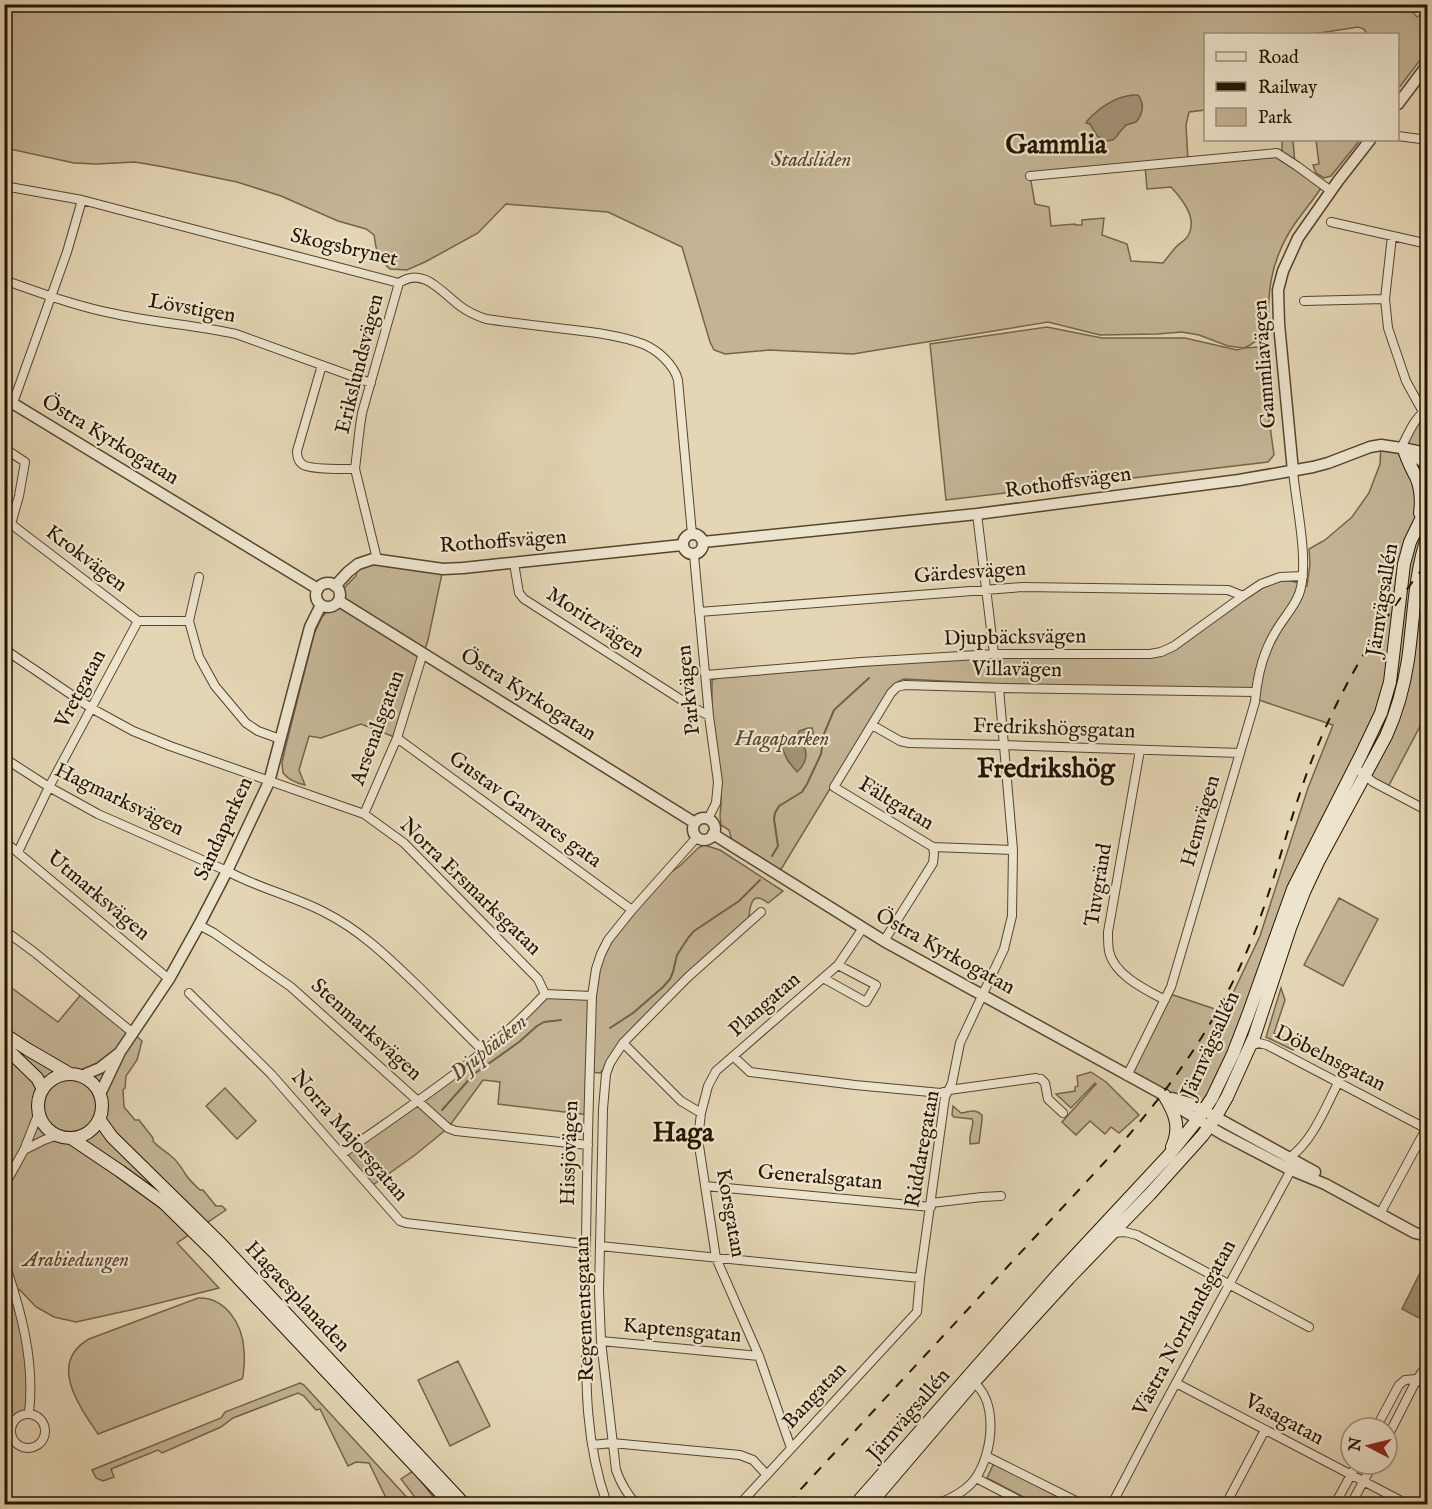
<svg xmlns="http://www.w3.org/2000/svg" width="1432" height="1509" viewBox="0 0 1432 1509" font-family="'IM FELL English',serif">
  <rect width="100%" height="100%" fill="#e4d5b4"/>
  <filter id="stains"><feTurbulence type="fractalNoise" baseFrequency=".00333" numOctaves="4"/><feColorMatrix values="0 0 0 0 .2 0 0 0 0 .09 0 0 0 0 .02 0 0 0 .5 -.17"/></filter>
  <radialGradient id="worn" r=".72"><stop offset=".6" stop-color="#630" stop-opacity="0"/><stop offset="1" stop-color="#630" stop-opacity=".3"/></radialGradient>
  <path fill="#c4b495" stroke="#74644a" stroke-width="1.5" fill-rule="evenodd" d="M1406,4L1417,17L1427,10V51L1398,89V34H1367L1364,29L1358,27L1313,34H1206L1205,110L1189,112L1186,125L1188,161L1282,155V140H1293L1295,164L1323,185C1313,201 1300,215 1290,231C1270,264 1267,294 1269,332C1259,337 1256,343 1244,348L1259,347L1274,455L1268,462L946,500L930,344L1047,327L1102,338H1185L1237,350L1244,348L1228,346L1199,335L1182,332L1157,334L1100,335L1048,322L853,354L769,350L725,354L714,350L710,342L682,247L608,212L506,204L478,233L427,261L407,270L390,269L380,260L376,247L374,235L366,229L338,221L281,196L237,182L164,167L135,162L97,164L74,163L5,148V5ZM1145,165L1147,189L1171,187C1182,199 1197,217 1189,234C1186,241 1179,243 1175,248C1171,253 1167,258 1163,263L1131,261L1127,244L1102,235L1104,218L1082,220V225H1075V224L1051,226L1049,207L1035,204L1030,176Z
    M1316,140H1360L1331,176L1324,178L1316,173L1313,165L1319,164Z
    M1427,409L1428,677L1423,686L1422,692L1427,699V713L1387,789L1355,768L1280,925L1204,1111L1127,1076L1170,994L1224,1012L1260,936L1308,788L1333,725L1259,700L1260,690L1001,684L904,679L897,682L890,690L780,871L732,842L729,830L721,825L720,816L721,804V782L712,716V680L720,677L994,656L1151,657L1262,588C1283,579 1285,578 1307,586L1310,564L1309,549L1325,540L1352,517L1369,493L1380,464L1381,445L1401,447Z
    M373,559L443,569L428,640L397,738L361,724L321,738L309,736L299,770L305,785C295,783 289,780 283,773L282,763L285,749L314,634L322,617L338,600L345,587L356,576L358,564Z
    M704,845L720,850L783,891L768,903C753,891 750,903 749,917L600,1073L590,1072L589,1115L498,1104L500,1082L483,1080L448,1128L415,1155L370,1187L342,1155L456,1074L545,994L591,996L601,954L658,882L681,865L698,848Z
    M1339,898L1378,919L1343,986L1304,965Z
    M5,983L58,1022L83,992L142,1041L137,1060L126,1076L125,1088L123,1090L124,1107L135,1120H139L153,1138V1141C158,1147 165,1151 171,1156C178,1161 182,1169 186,1175C190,1181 195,1185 200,1190H203L216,1206H222L226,1210L177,1243L219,1288L135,1309L76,1322L54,1317L36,1307L20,1290L14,1288L26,1339L29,1413C18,1415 13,1420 10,1430H5Z
    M1281,988L1285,1000L1274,1033L1296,1044L1293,1050L1266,1037Z
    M1091,1072L1106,1082L1139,1115L1119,1133L1111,1127L1105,1134L1090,1121L1076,1135L1062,1122L1096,1084L1095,1083L1071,1108L1056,1094L1075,1091V1087L1078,1086L1077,1076Z
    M225,1088L256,1121L237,1139L206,1106Z
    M953,1106L961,1113C969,1112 975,1108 982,1115V1120L979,1143L970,1144V1137L973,1122L972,1119L954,1117L952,1115Z
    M198,1298C226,1297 243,1325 244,1351C245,1359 244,1368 243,1376L242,1379L98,1434C80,1407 47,1363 89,1339Z
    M458,1361L490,1426L450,1446L418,1380Z
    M300,1383L304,1385L413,1504H389L369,1463L356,1462L348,1466L320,1409L316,1410L304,1396L298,1393L233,1418L221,1427L162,1453L158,1450L111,1469L114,1477L103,1481L96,1478L92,1470L221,1418L225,1412Z
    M994,1463L1072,1504H1037L987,1478Z
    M413,1471L439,1504H420L401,1479Z"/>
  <path fill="#a39477" stroke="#716147" stroke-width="1.5" d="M1133,95H1138C1145,104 1143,114 1136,122L1126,125L1119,133L1117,136L1113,140L1107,141L1097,136L1090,124L1086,123L1087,121C1099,108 1114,97 1133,95Z
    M808,728H812L813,731V734L808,737H803L800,740C802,743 804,746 805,749C808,758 803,767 797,772L788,761L782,748L786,742L797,737L799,731Z
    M1427,1259H1428L1427,1322L1402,1309Z"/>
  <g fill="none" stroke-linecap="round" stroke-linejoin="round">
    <path stroke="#716147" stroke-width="2" d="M772,856L778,846L774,819L775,813L779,806L802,792L807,784L821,754L824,734L834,710L869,678
      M610,1028L633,1013L663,987L670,979L673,972L677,955L688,938L694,931L739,901L760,880
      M442,1110L474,1074L519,1042L537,1026L544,1022L561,1020"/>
    <defs>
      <path id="minor" d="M1398,136L1428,140
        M1030,176L1277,153L1297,166L1331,191
        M4,186L82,200L399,283C424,266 442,293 460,306C468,312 477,316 486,319C513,323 539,326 565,329C591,332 619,335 643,344C658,350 674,365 678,380L692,534
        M1331,222L1428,244
        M1392,236L1385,299L1388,328L1406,381L1423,412
        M4,280C41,293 78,307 116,314C156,323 196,325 236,334L371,383
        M1304,301L1385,299
        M322,365L297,451C297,456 298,461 302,464C309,470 345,469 355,469
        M13,403L67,252L82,200
        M4,448L25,462L19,496L11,524
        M1401,448C1408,435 1414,417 1428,409
        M977,514L994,654
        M11,524L138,621
        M694,555L709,716L718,782L716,803L708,819
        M377,559L355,469L360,426L362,413L399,283
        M514,563L519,593L524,599L691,706L709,716
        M199,577L189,621L199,657L215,686L246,723L258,731L280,739
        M699,612L1023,587L1228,590L1243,596
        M4,649L91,708L133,731L170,746L364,814L404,843L538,979L545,994
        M706,675L861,662L994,654H1150L1161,652L1174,646L1243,596L1261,584L1280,577L1303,576
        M1425,698L1428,699
        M872,725L900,741L909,743L1003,745L1240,753
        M397,738L632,910
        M1140,750L1108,932C1108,939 1108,945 1109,951C1114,975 1146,990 1165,1000
        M4,758L49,787L98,814L227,871C258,888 293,896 324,912C362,931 391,960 421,989C442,1010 462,1030 483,1051
        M1361,772L1373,782L1428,811
        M364,814L397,738L423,653
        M4,841L169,979
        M1013,850L933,847L834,787L891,693L897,687L905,685L1004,688L1256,692
        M18,852L49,787L138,621H189
        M199,925L214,933L291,987L448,1128L456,1131L588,1145
        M4,930L34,952L133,1033
        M884,941L933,863L934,854L933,847
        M823,978L866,1002L876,985L838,965
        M189,993L271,1074L400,1221L406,1223L585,1244
        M623,1043L681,1101L701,1113
        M1250,1046L1259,1043L1267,1045L1425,1128
        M733,1056L750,1072L855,1085L941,1093L949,1090L1036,1078
        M1127,1076L1171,987L1255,702C1257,677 1263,652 1276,631C1284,617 1298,603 1301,587C1308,555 1296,504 1293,471
        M1041,1079L1045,1083L1048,1099L1063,1113
        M24,1150L44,1140L58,1135
        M342,1154C411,1105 487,1057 545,994L592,996
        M1289,1158C1313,1141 1325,1108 1338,1083
        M4,1186L24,1150L39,1112
        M705,1186L931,1207
        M931,1203L982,1197L1001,1196
        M1380,1214L1428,1125
        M1113,1233L1125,1232L1137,1235L1309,1327
        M600,1246L920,1278
        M4,1261C21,1310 35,1361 29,1413
        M601,1341L759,1356
        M1417,1379L1428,1387
        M1176,1383L1407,1504
        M11 1431a17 17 0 1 1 34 0a17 17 0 1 1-34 0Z
        M1376,1428L1399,1385L1405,1380L1417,1379
        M1387,1438L1417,1379L1428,1364
        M592,1445L612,1443L740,1455L753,1460L767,1475
        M791,1448L759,1356L716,1258L698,1139L701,1113L708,1086L716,1071L838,965L863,928
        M986,1456L1082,1504
        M976,1478L1026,1504
        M875,1493L883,1501L891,1504
        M607,1504C583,1437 586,1371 586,1302C585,1200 589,1098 592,996L596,969L601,954L608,940L632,910L697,837
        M636,1504C627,1494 621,1484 616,1470L601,1341L599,1291L603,1109L606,1074L610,1063L623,1043L688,977L761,912
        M740,1504L917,1312L920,1278L945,1097L952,1083L960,1043L1004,949L1012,916L1013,850L999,688
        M937,1504C950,1499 966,1491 975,1479C993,1454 1000,1398 970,1380
        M1112,1504L1157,1418L1291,1170
        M1226,1504L1265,1430
        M1335,1504L1357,1464
        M1351,1504L1373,1464"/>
      <path id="tertiary" d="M1398,104L1428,64
        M4,398L318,589
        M1293,471L1279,324L1278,290L1283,271L1298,238L1338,181L1370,140
        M683 544a10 10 0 1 1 20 0a10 10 0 1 1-20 0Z
        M703,542L977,514L1239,480L1313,467L1328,463L1370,447L1381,445L1401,448L1428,465
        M316 595a12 12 0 1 1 24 0a12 12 0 1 1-24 0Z
        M335,586L348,572L358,564L373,559L443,569L463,568L682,545
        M339,601L695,823
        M693 829a11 11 0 1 1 22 0a11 11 0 1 1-22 0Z
        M713,834L884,941L1164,1095L1184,1111L1222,1134L1291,1170L1325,1184L1415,1233L1428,1236
        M81,1076L100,1068L118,1054
        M100,1094L120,1052L169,979L199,925L227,871L269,782L310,627L321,605
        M1172,1098L1190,1103L1315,1172"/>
      <path id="secondary" d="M1420,513C1422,498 1421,484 1413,471C1409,463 1406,457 1404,449L1428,454
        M4,1034L27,1049L70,1074
        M4,1046L37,1078L43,1089
        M38 1106a32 32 0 1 1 64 0a32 32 0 1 1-64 0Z
        M1164,1095C1175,1113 1181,1127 1172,1147
        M99,1119L112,1137L221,1244L464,1504
        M71,1138L120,1171L164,1203L214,1252L451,1504
        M856,1504L1060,1272L1169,1155L1198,1119L1212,1098L1233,1054L1248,1015L1293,889L1361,755L1381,713L1390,682L1404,564L1410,542L1428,505
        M870,1504L974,1382L1069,1278L1150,1194L1203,1135L1215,1118L1227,1097L1254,1037L1290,928L1304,892L1318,862L1386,736C1397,712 1404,686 1408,660C1414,618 1414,575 1428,535"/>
    </defs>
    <use href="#minor" stroke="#55452d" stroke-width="10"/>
    <use href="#tertiary" stroke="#55452d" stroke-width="13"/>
    <use href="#secondary" stroke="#251500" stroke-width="14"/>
    <use href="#minor" stroke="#ede4ce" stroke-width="8"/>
    <use href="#tertiary" stroke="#ede4ce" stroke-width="10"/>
    <use href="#secondary" stroke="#ede4ce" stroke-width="12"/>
    <path stroke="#251500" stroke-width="2" stroke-dasharray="10 10" stroke-linecap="butt" d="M787,1504L1115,1151C1174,1084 1221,1018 1254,934C1273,886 1285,836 1302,787C1330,705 1374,629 1428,562"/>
  </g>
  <g text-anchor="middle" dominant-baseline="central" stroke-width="4.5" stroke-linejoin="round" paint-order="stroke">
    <g font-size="21" font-style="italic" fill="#55452d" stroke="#ede4ce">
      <text x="811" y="160">Stadsliden</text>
      <text x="782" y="739">Hagaparken</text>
      <text x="76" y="1260">Arabiedungen</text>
    </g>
    <g font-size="21" fill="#251500" stroke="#ede4ce">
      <text transform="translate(344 248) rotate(13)">Skogsbrynet</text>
      <text transform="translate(192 309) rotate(10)">Lövstigen</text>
      <text transform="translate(360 364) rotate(-76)">Erikslundsvägen</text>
      <text transform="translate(1265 364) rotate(-94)">Gammliavägen</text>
      <text transform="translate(110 440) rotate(31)">Östra Kyrkogatan</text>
      <text transform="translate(1068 483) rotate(-8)">Rothoffsvägen</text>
      <text transform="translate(503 542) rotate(-4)">Rothoffsvägen</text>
      <text transform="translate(86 559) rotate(37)">Krokvägen</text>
      <text transform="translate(970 573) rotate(-4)">Gärdesvägen</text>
      <text transform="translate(1383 600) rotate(-81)">Järnvägsallén</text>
      <text transform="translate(595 623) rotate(33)">Moritzvägen</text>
      <text transform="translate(1015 638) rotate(-1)">Djupbäcksvägen</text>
      <text transform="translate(1017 670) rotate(1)">Villavägen</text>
      <text transform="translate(81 689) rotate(-62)">Vretgatan</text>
      <text transform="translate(689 690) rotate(-96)">Parkvägen</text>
      <text transform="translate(528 695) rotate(32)">Östra Kyrkogatan</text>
      <text transform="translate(378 728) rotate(-70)">Arsenalsgatan</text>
      <text transform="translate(1054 729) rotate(2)">Fredrikshögsgatan</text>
      <text transform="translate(119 800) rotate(26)">Hagmarksvägen</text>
      <text transform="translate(896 804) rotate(31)">Fältgatan</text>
      <text transform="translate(525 810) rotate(36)">Gustav Garvares gata</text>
      <text transform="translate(1201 821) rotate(-74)">Hemvägen</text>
      <text transform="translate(224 829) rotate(-65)">Sandaparken</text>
      <text transform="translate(1099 885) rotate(-81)">Tuvgränd</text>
      <text transform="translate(470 887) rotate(44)">Norra Ersmarksgatan</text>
      <text transform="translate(98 896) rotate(40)">Utmarksvägen</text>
      <text transform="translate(945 952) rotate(29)">Östra Kyrkogatan</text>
      <text transform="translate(765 1005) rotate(-41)">Plangatan</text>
      <text transform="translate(366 1030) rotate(42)">Stenmarksvägen</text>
      <text transform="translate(1211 1045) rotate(-66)">Järnvägsallén</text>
      <text transform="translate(1330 1059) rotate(27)">Döbelnsgatan</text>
      <text transform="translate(349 1136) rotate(49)">Norra Majorsgatan</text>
      <text transform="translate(923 1149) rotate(-80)">Riddaregatan</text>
      <text transform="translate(570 1153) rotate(-88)">Hissjövägen</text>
      <text transform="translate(820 1178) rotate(5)">Generalsgatan</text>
      <text transform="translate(730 1213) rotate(80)">Korsgatan</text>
      <text transform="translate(297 1297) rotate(47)">Hagaesplanaden</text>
      <text transform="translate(585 1309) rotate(-92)">Regementsgatan</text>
      <text transform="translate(1185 1328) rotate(-62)">Västra Norrlandsgatan</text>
      <text transform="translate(682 1331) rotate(5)">Kaptensgatan</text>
      <text transform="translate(815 1396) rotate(-47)">Bangatan</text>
      <text transform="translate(909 1415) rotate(-49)">Järnvägsallén</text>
      <text transform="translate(1284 1420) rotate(28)">Vasagatan</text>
    </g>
    <g font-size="22" font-style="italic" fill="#574830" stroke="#ede4ce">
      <text transform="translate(489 1048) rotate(-39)">Djupbäcken</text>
    </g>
    <g font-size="27" font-weight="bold" fill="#251500" stroke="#ede4ce">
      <text x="1056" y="146">Gammlia</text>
      <text x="1046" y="770">Fredrikshög</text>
      <text x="683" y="1134">Haga</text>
    </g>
  </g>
  <rect width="1432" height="1509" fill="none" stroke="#e4d5b4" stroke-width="24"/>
  <rect x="6" y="6" width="1420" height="1497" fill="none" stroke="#251500" stroke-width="3"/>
  <rect x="12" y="12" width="1408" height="1485" fill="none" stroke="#251500" stroke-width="1.5"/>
  <rect x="1204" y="33" width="195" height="108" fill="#ede4ce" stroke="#9d917c" stroke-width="1.5"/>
  <rect x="1216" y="52" width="30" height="9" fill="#ede4ce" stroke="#9d917c" stroke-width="1.5"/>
  <text x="1258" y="63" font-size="18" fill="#251500">Road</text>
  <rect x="1216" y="82" width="30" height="9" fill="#251500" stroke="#9d917c" stroke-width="1.5"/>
  <text x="1258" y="93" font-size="18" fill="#251500">Railway</text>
  <rect x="1216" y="108" width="30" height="18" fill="#c4b495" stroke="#9d917c" stroke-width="1.5"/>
  <text x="1258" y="123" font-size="18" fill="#251500">Park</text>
  <g transform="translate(1369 1446) rotate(277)"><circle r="28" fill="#ede4ce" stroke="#9d917c" stroke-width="1.5"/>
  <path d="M0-4.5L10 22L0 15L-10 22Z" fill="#8f2418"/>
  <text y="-9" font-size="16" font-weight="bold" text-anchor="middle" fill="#251500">N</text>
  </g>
  <rect width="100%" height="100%" filter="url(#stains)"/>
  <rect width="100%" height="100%" fill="url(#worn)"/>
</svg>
